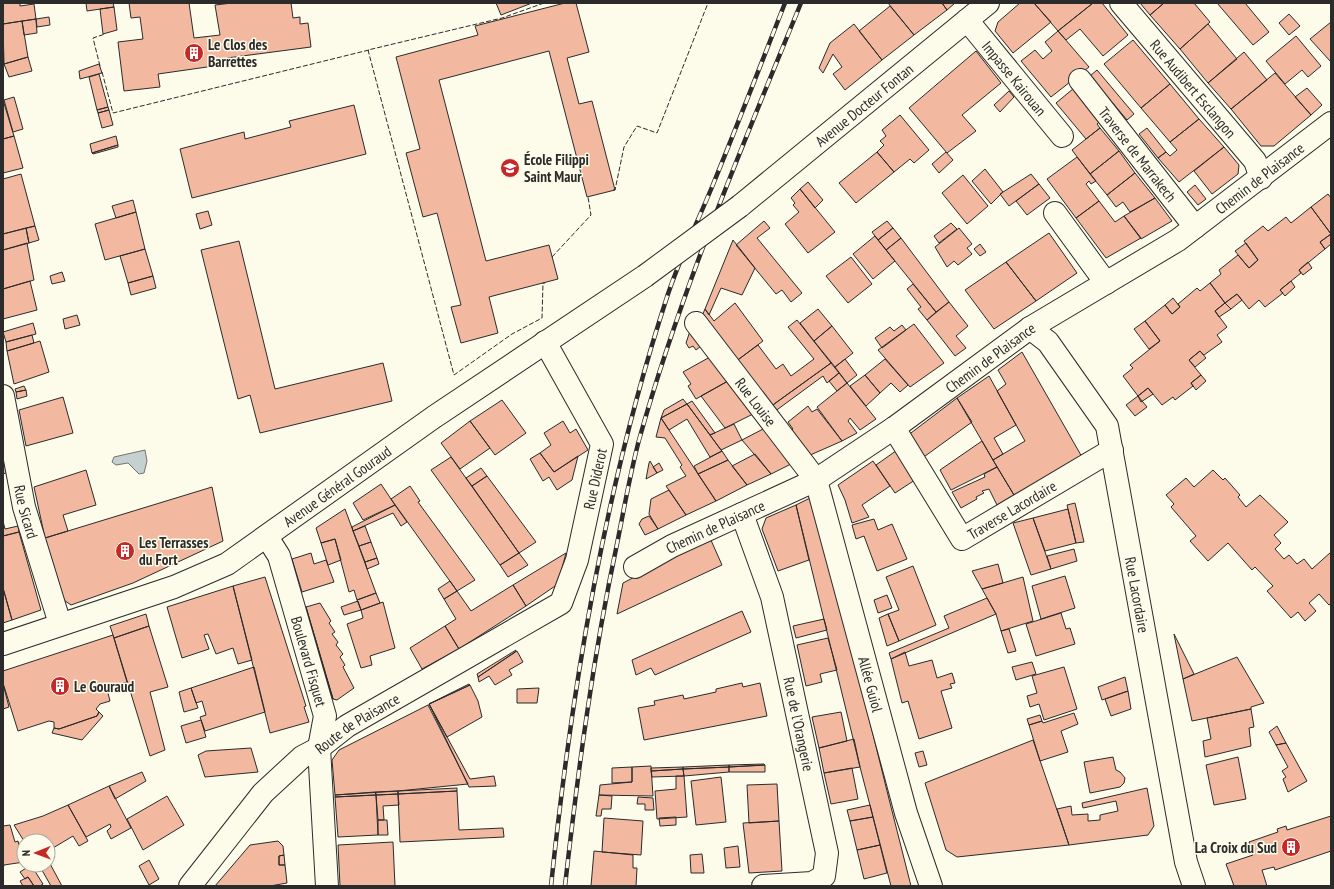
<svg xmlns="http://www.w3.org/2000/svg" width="1334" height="889" viewBox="0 0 1334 889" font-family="'PT Sans Narrow',sans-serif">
  <rect width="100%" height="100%" fill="#fdfbea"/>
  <path fill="#c7d0d0" stroke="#74746e" d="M145,450L147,461L144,473L139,474L128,463L116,465L112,462L114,457Z"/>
  <path fill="#f2b8a0" stroke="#2b2b2b" d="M3,3H20V6L34,4L36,19L3,24Z
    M86,3H113L114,7L87,11Z
    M129,3H189L194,38L220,35L215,5L232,3H291L293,18L300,17V24L308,23L311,47L227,58L228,64L158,74L160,87L124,91L118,42L143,39L140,17L131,18Z
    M496,3H532L501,15Z
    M565,3H576L589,52L567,58L579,104L592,101L615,190L587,197L549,51L439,80L486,261L549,245L558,279L489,297L498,333L461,343L451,307L461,305L437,213L423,217L406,153L420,149L396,57L478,35L475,26Z
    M888,3H942L947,10L914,35Z
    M942,3H955L947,10Z
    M1020,3H1034L1051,22L1013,53L995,31L998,22Z
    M1034,3H1093L1058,31Z
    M1093,3H1102L1128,35L1103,56L1080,29L1066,40L1058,31Z
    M1140,3H1164L1150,15Z
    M1164,3H1194L1210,22L1180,49L1150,15Z
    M1217,3H1245L1269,32L1253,45Z
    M890,6L914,35L882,60L859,31Z
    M114,7L117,30L103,34L100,9Z
    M1289,14L1300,26L1289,35L1279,23Z
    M49,17L50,25L37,27L36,19Z
    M36,19L37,33L24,35L22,21Z
    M22,21L28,57L4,64L3,24Z
    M1331,22V62L1310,39Z
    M854,24L882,60L845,90L833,74L842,67L833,54L823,73L819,68L830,43Z
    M1208,24L1237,59L1208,83L1180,49Z
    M1058,31L1089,67L1051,97L1021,61L1035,50L1043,59L1052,51L1045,42Z
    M1296,36L1321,66L1308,77L1302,70L1285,84L1266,61Z
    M1133,40L1170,84L1141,108L1104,64Z
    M976,51L1001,83L962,115L976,131L947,153L909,108Z
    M1244,52L1267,80L1231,109L1208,83Z
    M28,57L32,71L9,77L4,64Z
    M99,64L102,73L80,79L79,71Z
    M1097,70L1134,114L1127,120L1090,76Z
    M1275,73L1311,115L1274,146H1261L1231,109Z
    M99,74L108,107L97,110L89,77Z
    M1079,84L1104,118L1097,124L1100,128L1086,139L1056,103Z
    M1170,84L1199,119L1170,142L1141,108Z
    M1307,88L1322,105L1311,115L1295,97Z
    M1009,91L1014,97L1000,112L994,105Z
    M14,97L23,129L13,132L4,100Z
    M3,100L14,136L3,139Z
    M354,105L366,154L192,198L180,149L244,132L245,139L291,127L289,121Z
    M108,107L109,110L98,113L97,110Z
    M109,110L113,125L102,128L98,113Z
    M900,115L929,150L914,163L910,159L894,172L877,152L884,145L880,141L886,136L882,130Z
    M1199,119L1224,147L1179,182L1158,158L1166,152L1170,156L1177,150L1170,142Z
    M1100,128L1119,151L1090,174L1072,150Z
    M1147,128L1166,152L1158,158L1139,134Z
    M14,136L23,168L3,173V139Z
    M116,136L118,145L92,153L90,144Z
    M118,145V147L93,154L92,153Z
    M1224,147L1239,165L1238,174L1212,194L1194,171Z
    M1119,151L1135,173L1107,195L1090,174Z
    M877,152L894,172L856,203L839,183Z
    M946,152L953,160L939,173L932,164Z
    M1077,157L1096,181L1091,184L1089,181L1086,184L1099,201L1076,218L1047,179Z
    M985,169L1003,192L991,204L972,181Z
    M1135,173L1155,198L1130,212L1123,202L1116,207L1107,195Z
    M21,174L35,226L3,234V179Z
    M1031,174L1039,184L1009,206L1000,194Z
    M963,175L988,206L967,224L942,193Z
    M808,182L823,200L815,208L800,189Z
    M1039,184L1050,198L1027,215L1016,201Z
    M1195,185L1206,199L1198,205L1187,192Z
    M800,189L835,232L808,253L785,224L799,212L793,205L795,203L791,198Z
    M1328,194L1331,198V234L1311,207Z
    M1155,198L1172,221L1141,239L1124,216Z
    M133,200L136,212L116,218L112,206Z
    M1099,201L1115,222L1124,216L1141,238L1106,258L1076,218Z
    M1311,207L1331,234L1320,242L1325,249L1299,270L1301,273L1280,290L1283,293L1265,307L1259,300L1249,309L1237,294L1225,303L1210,283L1221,274L1219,270L1238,255L1249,268L1258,260L1244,241L1263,226L1268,231L1286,217L1291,223Z
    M208,211L212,225L200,229L196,214Z
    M136,212L145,249L105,260L95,224Z
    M764,221L770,228L757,238L802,293L791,302L782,290L776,294L736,245Z
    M887,221L893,228L878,240L872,232Z
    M951,223L957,229L939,243L934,236Z
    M35,226L39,240L29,243L26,228Z
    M26,228L29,243L3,250V234Z
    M893,228L901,238L886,250L878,240Z
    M959,228L972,244L967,248L972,254L958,265L954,261L947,267L935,247Z
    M1049,233L1077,273L1036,301L1006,262Z
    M1331,234V244L1325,249L1320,242Z
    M875,236L895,261L873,279L853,254Z
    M901,238L949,302L936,312L886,250Z
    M733,240L755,268L742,295L721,288L709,315L705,309Z
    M239,241L275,389L383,363L392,401L260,433L250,395L238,399L201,250Z
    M27,243L34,280L3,289V250Z
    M1246,243L1258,260L1249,268L1235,251Z
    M980,244L986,252L980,256L974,249Z
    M145,249L153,276L128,283L120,256Z
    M851,257L872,284L848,303L826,276Z
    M1006,262L1036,301L994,329L965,290Z
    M1308,262L1312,268L1303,275L1299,270Z
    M62,272L65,281L52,284L50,276Z
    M153,276L156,288L131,295L128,283Z
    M30,281L37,310L3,319V289Z
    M1291,281L1295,287L1285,296L1280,290Z
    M1210,283L1225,303L1215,311L1227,327L1217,335L1222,342L1204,355L1200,351L1189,360L1201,375L1191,383L1193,386L1175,400L1173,397L1162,405L1148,388L1138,396L1123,376L1133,368L1130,365L1160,341L1145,321L1165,305L1172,314L1180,307L1178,304L1197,288L1200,291Z
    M913,284L936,312L927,320L918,309L921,307L907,289Z
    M1237,294L1242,300L1231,309L1225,303Z
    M1173,298L1180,307L1172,314L1165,305Z
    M949,302L968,326L956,336L966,348L955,356L927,320Z
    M735,303L763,341L735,362L701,318L705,309L714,321Z
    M1225,303L1231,309L1219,317L1215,311Z
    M818,309L832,326L814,341L800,323Z
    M77,315L80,325L65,329L63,319Z
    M797,320L831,363L770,407L735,362L758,345L776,369L783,364L791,376L814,359L788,327Z
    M1145,321L1160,341L1149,349L1134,329Z
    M33,323L36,334L6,342L3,332Z
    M914,324L944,363L910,387L878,350Z
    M902,325L906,330L882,348L875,338L890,327L894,331Z
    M832,326L853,353L835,367L814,341Z
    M690,331L701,346L696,350L693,346L689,348L686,343Z
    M32,335L34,343L7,351L6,342Z
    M40,341L49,372L14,384L7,351Z
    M1200,351L1206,358L1195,367L1189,360Z
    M1022,352L1082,457L1014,495L993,460L1025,441L997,391L1006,384L998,370Z
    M710,357L728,381L696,399L688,386L691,384L683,372Z
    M845,359L857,375L847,383L835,367Z
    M885,359L908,385L900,392L891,383L880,393L865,375Z
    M831,363L839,373L827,383L823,376L774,412L770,407Z
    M839,373L847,383L837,391L829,381Z
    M865,375L880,393L866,406L850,386Z
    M1201,375L1206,381L1196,390L1191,383Z
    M989,376L1016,425L994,438L1003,454L993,460L957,398Z
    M728,381L753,414L725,428L701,396Z
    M847,383L876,419L860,430L850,418L848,421L857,433L842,441L817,407Z
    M24,386L26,390L16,392L15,389Z
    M1148,388L1153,394L1141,402L1138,396Z
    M26,390L27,396L17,399L16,392Z
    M1138,396L1147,407L1135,416L1126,405Z
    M63,397L73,433L26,446L19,410Z
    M957,398L972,422L921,459L907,436Z
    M683,399L687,404L661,418L664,410Z
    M502,400L526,433L495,455L470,421Z
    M692,401L715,433L710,435L687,404Z
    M687,404L721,450L722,451L710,457L687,419L669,430L661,418Z
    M808,406L812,412L817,409L842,441L808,456L789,432L793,429L788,422Z
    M661,418L716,501L686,515L666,486L686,476L680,467L682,465L665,438L656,437Z
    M470,421L490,448L460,469L441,443Z
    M563,421L570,433L576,429L588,450L554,472L540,453L551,445L544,433Z
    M734,424L742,440L721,450L710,435Z
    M765,428L793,463L771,474L742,440Z
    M982,441L997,467L951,490L940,470Z
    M900,448L918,478L895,493L876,465Z
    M722,451L728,460L698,474L694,466Z
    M540,453L554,472L578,456L572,480L557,490L549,477L543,481L530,459Z
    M755,454L771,474L747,485L732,466Z
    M451,457L519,553L500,565L431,470Z
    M728,460L747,485L716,501L698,474Z
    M650,461L657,473L646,479L649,463Z
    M873,461L890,486L862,505L869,517L852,523L845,500L838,485Z
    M659,463L663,470L657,473L653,467Z
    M7,465L8,472L3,474V466Z
    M997,467L1014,495L997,505L989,489L982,491L984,493L976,497L977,499L961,508L952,492L985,477L984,474Z
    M481,468L487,476L472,486L466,478Z
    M86,470L96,505L63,515L68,531L45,538L34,487Z
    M1213,470L1223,480L1225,478L1240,495L1238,497L1246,507L1260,495L1288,522L1274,535L1281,543L1275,549L1284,559L1289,555L1297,564L1304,559L1312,569L1331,552V604L1329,605L1319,594L1309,603L1316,611L1305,621L1298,612L1291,618L1267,591L1273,586L1255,567L1252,570L1228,543L1208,561L1190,541L1196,536L1171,507L1174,504L1166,495L1186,478L1194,487Z
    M487,476L536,542L519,553L472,486Z
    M381,484L395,505L363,520L353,503Z
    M410,486L420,501L418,502L475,580L457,591L391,499Z
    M212,487L223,541L133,583L71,605L58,596L45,538Z
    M669,490L686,515L658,529L649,514L651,499Z
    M814,496L889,799L911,886H891L860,767L796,505Z
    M1075,503L1084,542L1076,543L1067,505Z
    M395,505L407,522L401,526L393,513L353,531L352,527Z
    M796,505L809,560L778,571L762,529L766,518Z
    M345,509L376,593L357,600L354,590L349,592L335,539L321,543L316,528Z
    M1068,509L1076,543L1045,551L1033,518Z
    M649,516L658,529L645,535L639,524L642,519Z
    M1033,518L1051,569L1031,575L1013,523Z
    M874,519L878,530L892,524L907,559L877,571L864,536L856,539L852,525Z
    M3,521L5,529L18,526L19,532L3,536Z
    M365,526L371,542L359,546L353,531Z
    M19,532L41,610L12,620L3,588V536Z
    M710,538L722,565L617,614L623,583Z
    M335,539L341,560L328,565L321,543Z
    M371,542L377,558L365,562L359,546Z
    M1074,549L1077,561L1051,569L1047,556Z
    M311,553L314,564L326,560L334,582L302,592L292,559Z
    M519,553L528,565L508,577L500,565Z
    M566,553L558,584L526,606L513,585Z
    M377,558L379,564L367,569L365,562Z
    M998,564L1003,583L982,589L972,571Z
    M913,566L936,625L899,641L888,614L899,610L886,577Z
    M1065,576L1075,608L1041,619L1032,586Z
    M265,577L306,706L304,707L309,722L270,733L233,586Z
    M1023,577L1033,621L1001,631L996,614L982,589Z
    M450,581L457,591L444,599L438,589Z
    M513,585L526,606L459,649L445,626L456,619L444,599L457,591L471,611Z
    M233,586L252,660L238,664L233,648L216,654L208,634L204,635L209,649L182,658L167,607Z
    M3,588L12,620L3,623Z
    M376,593L380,603L361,610L357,600Z
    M887,595L892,608L878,613L874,600Z
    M987,598L996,614L891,659L889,653L949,628L944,616Z
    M358,601L361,610L344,615L341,607Z
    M383,602L395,648L370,656L372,665L361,668L347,624L363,618L361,610Z
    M320,603L331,621L329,623L335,632L332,634L338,642L336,645L343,654L340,657L345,665L343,667L354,688L337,700L333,699L306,607Z
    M306,607L333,699L304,608Z
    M742,611L751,632L655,675L651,668L636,675L632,660Z
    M1061,613L1066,629L1070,628L1075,644L1036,656L1026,624Z
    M146,614L149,626L114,638L110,626Z
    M888,614L899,641L887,646L879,618Z
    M824,619L827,630L796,638L793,626Z
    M149,626L168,687L150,692L165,750L150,756L114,638Z
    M445,626L459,649L422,669L410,648Z
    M1009,629L1016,651L1008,653L1001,631Z
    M1174,634L1194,674L1183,679Z
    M113,635L127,682L107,689L110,701L100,704L96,709L99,712L97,716L59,729L54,728V722L49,721L18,731L3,683V671Z
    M828,638L837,670L820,674L822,682L806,686L797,645Z
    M516,650L515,652L478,677L477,674Z
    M517,651L523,662L509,670L512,675L495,685L489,676L479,682L478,677Z
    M905,652L909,666L932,660L937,678L952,673L955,683L950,684L952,688L941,691L952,728L919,739L908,701L902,703L891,659Z
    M1237,657L1264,703L1251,707V709L1192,721L1183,679Z
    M1032,662L1036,674L1016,680L1012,667Z
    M254,667L265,712L205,731L200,717L206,715L202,701L196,703L191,688Z
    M1064,667L1077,709L1044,720L1039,704L1030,707L1027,696L1037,693L1032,676Z
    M1125,677L1128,691L1102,700L1098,687Z
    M742,683L743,687L760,683L767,716L644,740L638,708L655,705L654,701L683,695L684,699L716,692V689Z
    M3,684L9,707L3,709Z
    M469,684L470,685L429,704Z
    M470,685L478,701L482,717L447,737L429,704Z
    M191,688L198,708L184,712L179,692Z
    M539,688L537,703H517V689Z
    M1128,691L1131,709L1111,716L1105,699Z
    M429,704L470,779L494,776L496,786L469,787Z
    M428,705L468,784L398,791L335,795L332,760L339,750Z
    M1251,709L1254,727L1249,728L1251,746L1205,757L1203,741L1211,739L1207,718Z
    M99,712L103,716L82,740L52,733L54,728L59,729L97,716Z
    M841,712L847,741L819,748L812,717Z
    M1074,713L1078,724L1061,731L1068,752L1040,761L1029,725L1042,721L1043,723Z
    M1040,715L1042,721L1029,725L1027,719Z
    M201,720L206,737L186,743L181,726Z
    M1277,726L1286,743L1276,745L1269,732Z
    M854,739L860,767L824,773L819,748Z
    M1033,740L1069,845L957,857L946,850L925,783Z
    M1286,743L1307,781L1288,792L1283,779L1286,777L1282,771L1288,767L1276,745Z
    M251,748L258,772L205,777L198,755L206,751Z
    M923,751L927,765L919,767L915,753Z
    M1113,757L1116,770L1120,772L1125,778L1124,783L1120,787L1090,793L1084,762Z
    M1238,757L1246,799L1214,805L1206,765Z
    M764,764L765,765L729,767V765Z
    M729,765V767L683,769V767Z
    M765,765V772H729V767Z
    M651,766L653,796L599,795L600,785L632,782V767Z
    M632,767V782L612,783V768Z
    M683,767V769L651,771V768Z
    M729,767V772L684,776L683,769Z
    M852,768L858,799L831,804L824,773Z
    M683,769L684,776L652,777L651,771Z
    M142,772L146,781L115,799L109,786Z
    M676,776H684L687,817L657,819L655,791L676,789Z
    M721,777L726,822L696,825L691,781Z
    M777,784L779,821L749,823L747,785Z
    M109,786L131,828L111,839L107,831L111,827L110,824L86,837L68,805Z
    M457,788V791L398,794V791Z
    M1147,788L1154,826L1148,835L1069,845L1057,809L1071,806L1072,815L1088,814V821L1100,820V815L1118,811L1116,801L1083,808L1082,803Z
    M398,791V794L377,795L375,792Z
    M457,791L459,830L503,828L504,837L400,842L398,794Z
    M375,792L376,795L335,797V795Z
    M398,794L399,805L383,806L384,820H378L376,795Z
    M376,795L378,835L338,837L335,797Z
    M599,795L612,796L611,809H602L601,816H596Z
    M167,796L184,825L143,850L127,819Z
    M638,797L653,798L654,810H645V804H637Z
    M68,805L88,841L79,846L73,836L48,851V841H24L14,825L43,816Z
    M870,805L873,817L850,821L847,810Z
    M1331,816V851L1275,870L1274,867L1262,870L1267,886H1234L1226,864L1253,855L1249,842L1278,832L1277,829L1286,826L1287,830Z
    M676,817V825L660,826L659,818Z
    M873,817L880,845L857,850L850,821Z
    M604,818L643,821L641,855L602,852Z
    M378,820H387L388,835H378Z
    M779,821L782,871L749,873L743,823Z
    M10,825L15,842L18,841L20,850L24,851V862L4,865L3,869V826Z
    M278,841L283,846L284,855L279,856V865H285L287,883L270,886H215L250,845Z
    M393,842L395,886H340L338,845Z
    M880,845L887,873L864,879L857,850Z
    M738,846L740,867L726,868L724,848Z
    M594,851L633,855V868H637L636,886H591Z
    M702,854L704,873H691L690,855Z
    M284,855L285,865H279V856Z
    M48,860L62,886H51L39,865H48Z
    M149,860L159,879L149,885L139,866Z
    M31,865L43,884L40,886H34L28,877L25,879L20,872Z
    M28,877L34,886H23L20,881Z"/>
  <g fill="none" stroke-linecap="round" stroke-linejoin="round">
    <defs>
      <g id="street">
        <path id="s1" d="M1121,3L1255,161L1261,178"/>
        <path id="s2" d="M967,20L1062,136"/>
        <path id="s3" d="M1080,80L1195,227"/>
        <path d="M1055,213L1106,283"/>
        <path id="s4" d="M696,323L816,480L906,813L931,886"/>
        <path id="s5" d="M1030,328L1048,342L1107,426L1186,862L1194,886"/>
        <path id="s6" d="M3,396L24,507L60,624"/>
        <path id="s7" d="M894,428L962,539L1112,450"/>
        <path id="s8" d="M742,514L772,597L827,853L824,876L812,883L763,886"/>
        <path id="s9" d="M267,537L279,556L325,716L319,748L327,886"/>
        <path id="s10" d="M635,567L672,546L816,480L894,428L1030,328L1178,240L1331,123"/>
        <path id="s11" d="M190,886L263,793L302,757L319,748L347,726L561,603L577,560L602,444L545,342"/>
      </g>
      <g id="secondary">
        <path id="s12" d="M740,206L988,3"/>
        <path id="s13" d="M3,644L174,587L227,564L434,417L645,276"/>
      </g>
    </defs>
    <use href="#street" stroke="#2b2b2b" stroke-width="24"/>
    <use href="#secondary" stroke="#2b2b2b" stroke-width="24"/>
    <use href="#street" stroke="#fdfbea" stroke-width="22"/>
    <use href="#secondary" stroke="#fdfbea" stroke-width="22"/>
    <defs>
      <path id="rail" d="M551,886C572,686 605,486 668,294C680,258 697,223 712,187C737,126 761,64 785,3
        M565,886C578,771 593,657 617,544C624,509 630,474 639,440C681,290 742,147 801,3"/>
    </defs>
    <use href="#rail" stroke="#2b2b2b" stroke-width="4.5"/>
    <use href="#rail" stroke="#fdfbea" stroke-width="3" stroke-dasharray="9" stroke-linecap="butt"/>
    <defs>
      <path id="secondary-bridge" d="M645,276L740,206"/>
    </defs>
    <use href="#secondary-bridge" stroke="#2b2b2b" stroke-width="24" stroke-linecap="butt"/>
    <use href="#secondary-bridge" stroke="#fdfbea" stroke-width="22"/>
    <path stroke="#2b2b2b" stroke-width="1" stroke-dasharray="5 2" stroke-linecap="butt" d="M544,3L502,18L368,50L454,375L512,334L542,318L543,283H545
      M100,66L93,38L105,34
      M102,72L113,113L369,50
      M613,190H615L624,147L637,126L657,133L708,3
      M552,257L591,215L588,197"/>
  </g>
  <defs>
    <symbol id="building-disc" viewBox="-11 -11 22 22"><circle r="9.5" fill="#c62828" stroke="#fdfbea"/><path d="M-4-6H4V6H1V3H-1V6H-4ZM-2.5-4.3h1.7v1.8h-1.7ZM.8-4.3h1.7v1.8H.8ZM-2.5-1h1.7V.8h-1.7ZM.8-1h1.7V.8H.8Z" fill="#fff"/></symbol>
    <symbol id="school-disc" viewBox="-11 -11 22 22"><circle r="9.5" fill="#c62828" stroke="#fdfbea"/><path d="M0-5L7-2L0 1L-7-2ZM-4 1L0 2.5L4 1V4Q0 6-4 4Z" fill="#fff"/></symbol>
  </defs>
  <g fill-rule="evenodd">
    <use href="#building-disc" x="183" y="42" width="22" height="22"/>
    <use href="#school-disc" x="499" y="157" width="22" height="22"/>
    <use href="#building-disc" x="114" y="540" width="22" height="22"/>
    <use href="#building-disc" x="49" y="675" width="22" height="22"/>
    <use href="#building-disc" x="1280" y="836" width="22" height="22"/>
  </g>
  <g text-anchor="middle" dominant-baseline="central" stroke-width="3" stroke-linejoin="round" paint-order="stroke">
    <g font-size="15" font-weight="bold" fill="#2b2b2b" stroke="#fdfbea" text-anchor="start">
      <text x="208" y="44">Le Clos des<tspan x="208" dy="17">Barrettes</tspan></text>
      <text x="524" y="159">École Filippi<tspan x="524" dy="17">Saint Maur</tspan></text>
      <text x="139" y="542">Les Terrasses<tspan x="139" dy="17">du Fort</tspan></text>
      <text x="74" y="686">Le Gouraud</text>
      <text x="1277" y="847" text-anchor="end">La Croix du Sud</text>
    </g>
    <g font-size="15" fill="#2b2b2b" stroke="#fdfbea">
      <text stroke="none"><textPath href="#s2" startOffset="75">Impasse Kairouan</textPath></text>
      <text stroke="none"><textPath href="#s1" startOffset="112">Rue Audibert Esclangon</textPath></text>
      <text stroke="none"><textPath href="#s12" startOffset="160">Avenue Docteur Fontan</textPath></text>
      <text stroke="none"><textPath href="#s3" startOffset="94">Traverse de Marrakech</textPath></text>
      <text stroke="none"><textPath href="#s10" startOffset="738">Chemin de Plaisance</textPath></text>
      <text stroke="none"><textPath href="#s10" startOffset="414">Chemin de Plaisance</textPath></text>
      <text stroke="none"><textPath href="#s4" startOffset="99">Rue Louise</textPath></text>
      <text stroke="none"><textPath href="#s11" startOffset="602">Rue Diderot</textPath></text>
      <text stroke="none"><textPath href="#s13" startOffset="373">Avenue Général Gouraud</textPath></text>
      <text stroke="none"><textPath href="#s7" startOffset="188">Traverse Lacordaire</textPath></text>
      <text stroke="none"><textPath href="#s6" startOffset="118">Rue Sicard</textPath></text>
      <text stroke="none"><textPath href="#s10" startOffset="90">Chemin de Plaisance</textPath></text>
      <text stroke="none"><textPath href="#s5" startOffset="297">Rue Lacordaire</textPath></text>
      <text stroke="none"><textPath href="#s9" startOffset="132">Boulevard Fisquet</textPath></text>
      <text stroke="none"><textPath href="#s4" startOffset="409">Allée Guiol</textPath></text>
      <text stroke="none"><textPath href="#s11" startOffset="236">Route de Plaisance</textPath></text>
      <text stroke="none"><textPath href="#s8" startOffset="218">Rue de l'Orangerie</textPath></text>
    </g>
  </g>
  <rect width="1334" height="889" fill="none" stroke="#2b2b2b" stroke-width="8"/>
  <g transform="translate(36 853) rotate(269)"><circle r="19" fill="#fdfbea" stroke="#a9a89e"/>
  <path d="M0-3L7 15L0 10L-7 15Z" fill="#c62828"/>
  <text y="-6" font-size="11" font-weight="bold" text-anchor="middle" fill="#2b2b2b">N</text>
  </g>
</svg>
